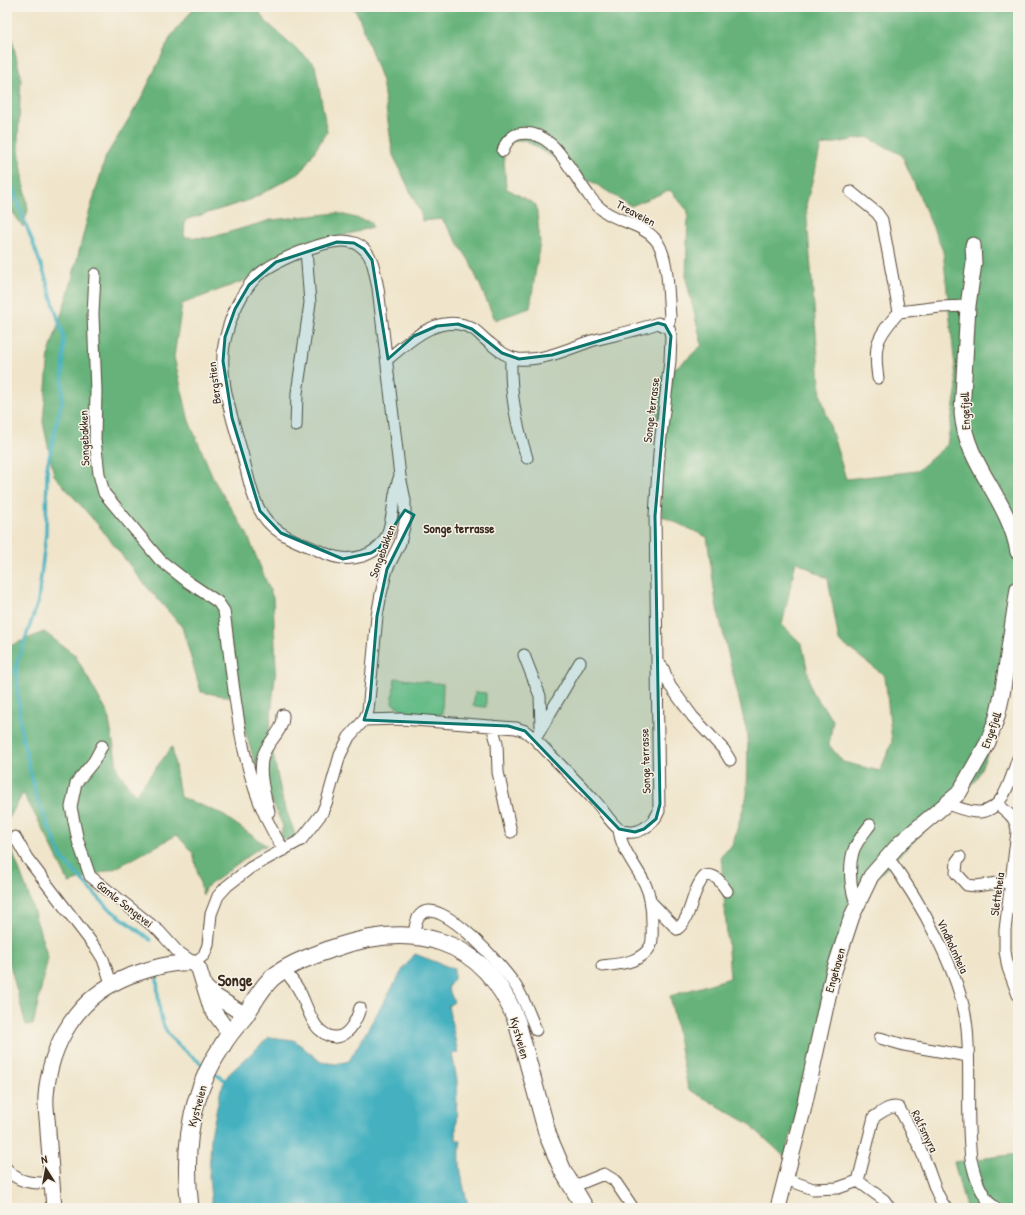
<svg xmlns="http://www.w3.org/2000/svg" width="1025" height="1215" viewBox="0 0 1025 1215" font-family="'Patrick Hand',sans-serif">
  <rect width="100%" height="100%" fill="#f7f3e8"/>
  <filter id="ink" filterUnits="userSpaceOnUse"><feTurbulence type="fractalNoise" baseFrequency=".025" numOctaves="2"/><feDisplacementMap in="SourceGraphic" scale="8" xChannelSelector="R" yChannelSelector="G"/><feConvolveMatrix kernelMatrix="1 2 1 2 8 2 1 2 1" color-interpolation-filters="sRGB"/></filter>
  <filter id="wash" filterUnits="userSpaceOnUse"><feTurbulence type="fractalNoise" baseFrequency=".012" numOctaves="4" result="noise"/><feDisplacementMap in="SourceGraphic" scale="16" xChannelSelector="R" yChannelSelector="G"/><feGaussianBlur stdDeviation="0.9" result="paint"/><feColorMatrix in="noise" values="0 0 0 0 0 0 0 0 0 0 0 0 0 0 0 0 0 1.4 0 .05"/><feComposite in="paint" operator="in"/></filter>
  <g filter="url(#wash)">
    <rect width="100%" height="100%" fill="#f0e5cb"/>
    <path fill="#7ecf8f" stroke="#5c7c56" d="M395,678L443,684L442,714C419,717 411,716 392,703Z
      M475,692L486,693V707L473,706Z"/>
    <path fill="#66b27a" stroke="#506e4c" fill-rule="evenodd" d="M195,7H257L264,20L315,65L327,132L301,172L250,200L185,220L184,237L209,238L271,220L337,213L371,222L372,227L307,247L246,280L182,304L174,357L189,421L215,482L247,534L273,598L276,667L269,735L283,802L296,836L279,841L283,826L255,763L235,698L201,692L182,627L142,581L99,526L54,475L43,422L49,353L70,287L87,220L106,156L141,99L171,36Z
      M353,7H1018V620L998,730L976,780L871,883L851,911L785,1157L748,1123L688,1089L670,996L730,978L721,855L732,846L747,795L748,737L716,603L707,537L662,516L657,448L658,380L686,360L702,345L686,279L688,211L670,190L631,206L525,140L503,143L506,188L536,205L540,242L530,308L495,320L469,260L442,219L422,221L421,214L393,155L382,81L359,17ZM867,137L902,155L943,251L957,387L947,445L917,471L846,479L821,396L806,205L821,146ZM796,561L828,579L839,641L885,676L892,742L880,771L843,762L829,745L833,720L812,692L802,644L782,625Z
      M7,19L21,77L18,143L28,210L23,227L7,204Z
      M44,632L75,655L108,714L118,771L135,795L172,747L180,797L220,813L267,846L260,847L205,888L203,896L193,853L177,835L116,868L69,883L44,831L23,793L7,822V647Z
      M7,838L28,893L48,958L33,1025H26L7,954Z
      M1018,1154V1208H966L954,1162Z"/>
    <path fill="#44b1c0" stroke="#406e6f" d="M415,954L454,969V979L448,987L454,1002L448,1006L458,1053L452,1054L457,1080L456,1140H461C457,1163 463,1186 469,1208H212L209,1177L211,1135L221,1089L228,1075L269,1037L294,1040L321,1062L336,1064L349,1061L403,969Z"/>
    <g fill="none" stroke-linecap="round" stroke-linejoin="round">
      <path stroke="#44b1c0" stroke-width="3.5" d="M7,174L44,273L64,338L62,400L47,467L46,533L38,602L16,666L21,731L36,796L62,858L107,907L151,940
        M157,978C160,1032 162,1034 206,1067
        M212,1072L225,1080"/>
    </g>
  </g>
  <g filter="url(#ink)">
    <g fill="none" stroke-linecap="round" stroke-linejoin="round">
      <defs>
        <path id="street" d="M503,151C505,143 509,137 518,134C560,125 576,192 604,211C619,222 642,224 655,239C669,254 668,295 670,316L669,322L665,325
          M851,192L877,213L882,220L899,312
          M95,274L93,314L96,391L95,440L99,474L104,493L160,560L188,582L218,602L224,611C235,691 238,782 284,850
          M511,357C510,394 516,423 527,458
          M878,378C873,344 877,337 899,312L940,307L968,306
          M296,426L297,393L310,303L306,250
          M524,655L540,696L541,727
          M657,661L663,668L670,686L693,717L724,750L730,760
          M364,720L402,719L516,728L525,731L535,739C555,760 576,780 595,801C603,809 610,823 619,829C635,838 653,826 659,811L655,516L659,453L670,361L671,336L669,328L658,323C636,331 613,335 591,341C568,349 543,361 518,359C505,357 496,348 487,341C482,337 478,332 473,329C441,311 410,340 388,359
          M492,726L497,743L498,772L511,832
          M535,739L580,662
          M102,746L94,761L76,783L71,807L78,841L90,876L159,931L177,951L194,963L204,955L208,945L211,914L218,896L227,886L250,868L301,840L322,813L327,801L340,755L349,737L364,720L368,711L377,616L381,594L387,569L400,543L405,523V500L400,476L378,288C375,276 374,259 365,250C360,244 351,241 343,241C322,241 273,261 257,276C242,291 231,315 226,336C216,372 231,414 241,449C248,473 252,509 272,526C286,539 307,545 324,553C338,559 349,560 363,556C400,544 388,503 400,476
          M947,804C957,807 969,813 980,812C1005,810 1011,776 1018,758
          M997,804C1007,812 1017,818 1017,832L1005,930V951L1008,968L1018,995
          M269,812C265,796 258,773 263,756C267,741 284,732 283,715
          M15,837L27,858L98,951L103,959L111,983
          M887,856C919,899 962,975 967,1028C971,1072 966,1115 971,1159C975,1178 980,1194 995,1208
          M960,857L957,861L956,873L967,885L976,886L1012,881
          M858,901L855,900C850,887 849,866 853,852C856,842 864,833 870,825
          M651,902L677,929C692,919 691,889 705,876C716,873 721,883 727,891
          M414,935C415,929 415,920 420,915C440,893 507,971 517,988C525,1001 530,1016 536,1030
          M602,966C619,964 642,963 651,945C653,939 652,929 652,923C652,910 651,896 645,884C637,867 620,848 619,829
          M284,970C290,977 296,984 300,992C305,1002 312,1024 320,1030C341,1049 355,1026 360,1008
          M880,1038L904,1045L968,1056
          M7,1169C18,1184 35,1183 52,1183
          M786,1179L813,1189L838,1188L858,1181L884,1200L890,1208
          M858,1181L874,1117C881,1113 890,1104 899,1108C909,1126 919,1144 926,1163C932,1178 936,1196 946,1208
          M572,1187L604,1174L614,1180L633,1208"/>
        <path id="secondary" d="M973,245L974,263L968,306L962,413C966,466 1009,499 1018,552
          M206,988L215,996L245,1015
          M54,1208C52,1183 50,1158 48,1132C48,1121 45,1108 46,1096C50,1043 78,996 129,976C149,969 173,961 194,963L199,969L211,1008L230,1034
          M778,1208L803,1111L833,974L852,916L871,876L901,842L959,793L988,742L997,717L1002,695L1018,588"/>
        <path id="primary" d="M190,1208C183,1152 190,1094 222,1046C228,1035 236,1026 244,1017C254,1003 259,990 272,978C290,963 310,957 331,949C412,920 484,936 517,1022L548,1136L563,1171L585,1208"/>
      </defs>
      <use href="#street" stroke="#564638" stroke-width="13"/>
      <use href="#secondary" stroke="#564638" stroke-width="17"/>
      <use href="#primary" stroke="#564638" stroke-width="19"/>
      <use href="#street" stroke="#fff" stroke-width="11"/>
      <use href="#secondary" stroke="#fff" stroke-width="15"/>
      <use href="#primary" stroke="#fff" stroke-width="17"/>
    </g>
  </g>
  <path fill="#0f766e" fill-opacity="0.2" stroke="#0f766e" stroke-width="3" stroke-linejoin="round" d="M337,242L354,243L364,249L372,260L388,359L414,336L437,326L458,324L472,329L502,353L519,359L552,355L658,323L665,325L671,336L655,516L660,804L656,819L644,829L635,832L619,829L525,731L508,726L364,720L370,700L377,616L387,569L414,515L405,510L379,548L371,553L343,559L281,533L260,511L232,418L223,361L225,337L235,309L249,285L276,262Z"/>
  <g text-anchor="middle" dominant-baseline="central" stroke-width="3" stroke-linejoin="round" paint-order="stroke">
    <g font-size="12" fill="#3b2a1e" stroke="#f7f3e8">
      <text transform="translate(636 213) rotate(28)">Treaveien</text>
      <text transform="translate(214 383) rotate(-97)">Bergstien</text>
      <text transform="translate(651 410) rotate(-83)">Songe terrasse</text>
      <text transform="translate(965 411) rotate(-92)">Engefjell</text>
      <text transform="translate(84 438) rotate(-92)">Songebakken</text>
      <text transform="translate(382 551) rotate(-70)">Songebakken</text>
      <text transform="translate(991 730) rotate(-70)">Engefjell</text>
      <text transform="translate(645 761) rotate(-92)">Songe terrasse</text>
      <text transform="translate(997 894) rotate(-82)">Sletteheia</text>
      <text transform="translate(125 904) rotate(38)">Gamle Songevei</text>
      <text transform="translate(953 946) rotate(65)">Vindholmheia</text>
      <text transform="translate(835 970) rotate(-74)">Engehaven</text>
      <text transform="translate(520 1038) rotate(74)">Kystveien</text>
      <text transform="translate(197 1106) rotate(-75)">Kystveien</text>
      <text transform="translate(925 1131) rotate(64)">Rolfsmyra</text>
    </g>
    <g font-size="13" font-weight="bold" fill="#3b2a1e" stroke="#f7f3e8">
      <text x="459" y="528">Songe terrasse</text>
    </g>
    <g font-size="16" font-weight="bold" fill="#3b2a1e" stroke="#f7f3e8">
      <text x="235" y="980">Songe</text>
    </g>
  </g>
  <rect width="1025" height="1215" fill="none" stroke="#f7f3e8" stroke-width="24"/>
  <g transform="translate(46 1169) rotate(349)" stroke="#f7f3e8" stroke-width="3" paint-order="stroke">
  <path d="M0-3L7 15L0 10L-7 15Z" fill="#3b2a1e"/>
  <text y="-6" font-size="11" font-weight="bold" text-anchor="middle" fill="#3b2a1e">N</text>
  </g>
</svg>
